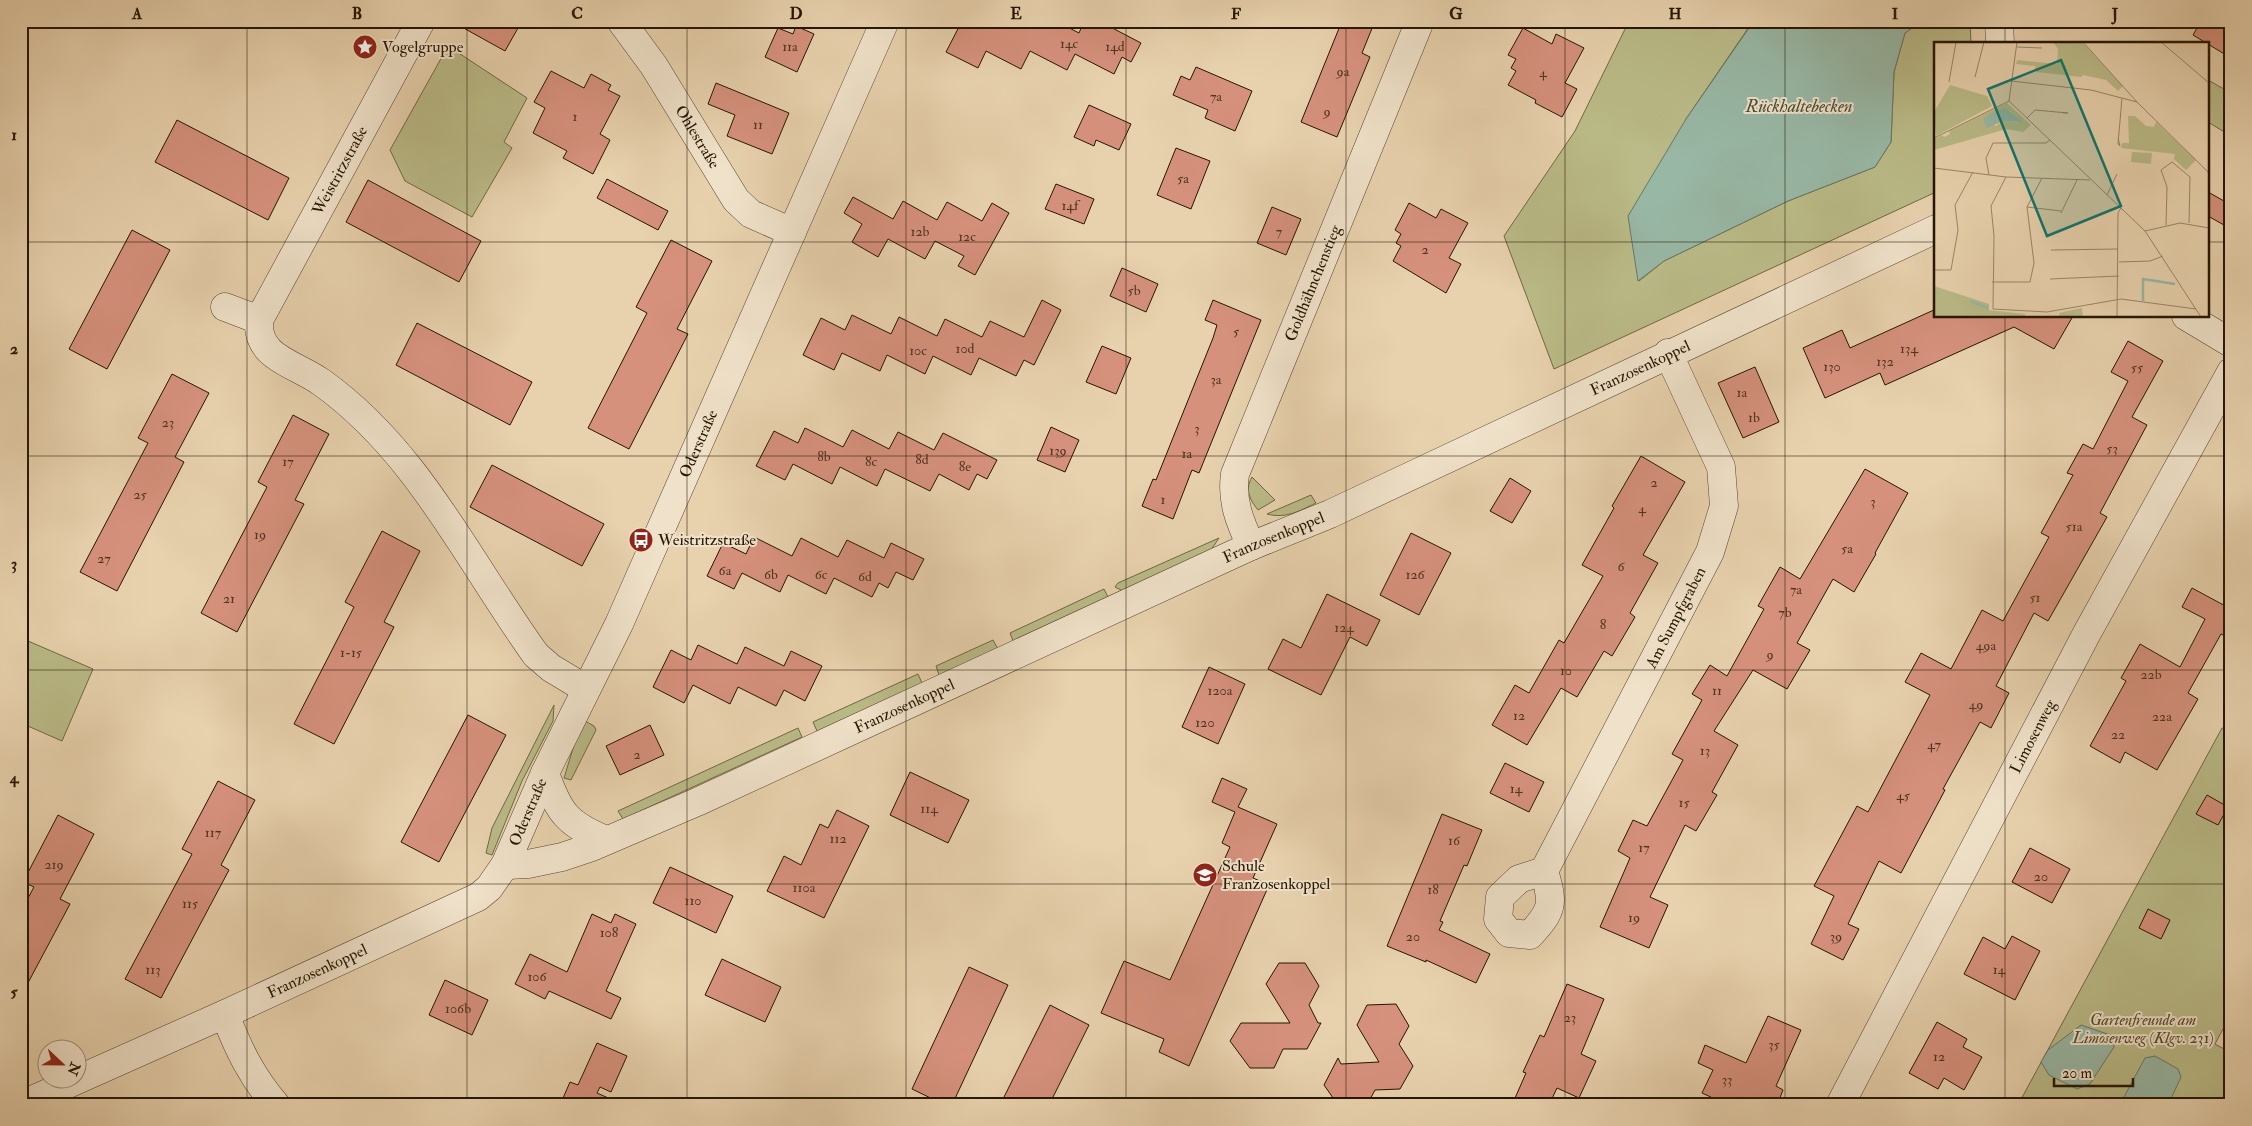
<svg xmlns="http://www.w3.org/2000/svg" width="2252" height="1126" viewBox="0 0 2252 1126" font-family="'IM FELL Double Pica',serif">
  <rect width="100%" height="100%" fill="#e8d2ae"/>
  <filter id="stains"><feTurbulence type="fractalNoise" baseFrequency=".004" numOctaves="4"/><feColorMatrix values="0 0 0 0 .2 0 0 0 0 .09 0 0 0 0 .02 0 0 0 .5 -.17"/></filter>
  <radialGradient id="worn" r=".72"><stop offset=".6" stop-color="#630" stop-opacity="0"/><stop offset="1" stop-color="#630" stop-opacity=".3"/></radialGradient>
  <path fill="#babb88" stroke="#706844" d="M1629,21H1750L1751,24L1686,119L1639,281L1664,261L1788,201L1875,167L1891,142L1894,72L1905,33L1922,21H1970L1971,44H1936V192L1554,369L1504,236L1575,131Z
    M448,46L527,98L504,142L512,148L472,217L405,181L390,150Z
    M2208,80L2231,93V136L2208,122Z
    M1252,477L1275,500L1258,510C1249,499 1245,489 1252,477Z
    M1311,495L1316,503C1299,511 1286,519 1267,514Z
    M1219,538L1209,553L1123,591L1115,587L1118,583Z
    M1104,589L1108,597L1013,641L1010,633Z
    M21,638L93,669L62,741L21,723Z
    M993,640L998,649L939,675L936,666Z
    M918,674L922,683L817,731L813,722Z
    M554,705L553,721L522,781L492,855L486,853L492,828Z
    M585,721L594,726L596,730L571,780L564,778L574,745Z
    M798,728L802,737L623,819L618,811Z
    M2222,728L2231,730V1014L2215,1044L2231,1053V1105H2018Z"/>
  <path fill="#98b8a6" stroke="#6a7764" d="M1750,21H1922L1905,33L1894,72L1891,142L1875,167L1788,201L1664,261L1638,281L1628,216L1686,119L1751,25Z
    M2081,1025L2113,1036L2114,1047L2090,1084L2077,1089L2049,1075L2041,1062L2048,1050Z
    M2155,1056L2178,1069L2181,1077L2168,1105H2133L2124,1097L2145,1058Z"/>
  <path fill="#d6917d" stroke="#251501" d="M451,21H522L505,51Z
    M962,21H1056L1079,33L1084,21H1099L1141,43L1131,62L1122,57L1114,74L1075,54L1067,70L1030,51L1021,69L986,51L978,68L946,52Z
    M1342,21H1375L1362,53L1370,57L1337,137L1301,122Z
    M2201,21H2231V58L2193,35Z
    M796,26L814,34L797,72L765,57L778,28L793,34Z
    M1523,28L1552,44L1556,34L1584,48L1565,83L1577,89L1562,117L1535,103L1536,100L1508,85L1516,71L1511,68L1516,59L1508,55Z
    M1196,67L1252,91L1235,131L1205,118L1208,110L1173,95L1181,76L1190,80Z
    M551,71L584,88L591,74L611,85L608,90L620,96L600,134L610,140L593,174L563,158L567,151L533,133L545,108L534,102Z
    M716,83L789,113L772,154L727,136L735,115L708,104Z
    M1089,105L1131,124L1119,150L1096,140L1094,146L1074,137Z
    M177,120L289,178L268,220L155,162Z
    M1176,148L1210,161L1191,209L1157,195Z
    M607,179L668,211L658,230L597,198Z
    M368,180L481,241L459,282L346,222Z
    M1056,184L1094,199L1084,224L1045,209Z
    M2208,192L2231,205V229L2208,216Z
    M853,197L893,219L903,201L937,220L947,202L982,221L992,203L1009,213L975,275L958,266L964,256L935,241L925,259L888,239L878,257L852,242L862,224L844,213Z
    M1409,203L1436,218L1441,209L1468,223L1449,258L1461,264L1446,293L1393,261L1401,246L1396,243L1401,234L1395,230Z
    M1272,207L1301,219L1286,255L1257,243Z
    M132,230L170,250L107,369L69,349Z
    M671,240L712,261L677,329L688,334L629,449L588,428L647,313L636,307Z
    M1122,268L1158,284L1146,312L1110,296Z
    M1042,300L1061,310L1034,365L1024,360L1016,376L979,358L971,375L933,356L925,374L887,355L880,371L842,353L834,370L803,355L821,318L845,330L852,315L891,334L899,317L937,336L945,319L982,337L990,321L1024,337Z
    M1213,300L1261,320L1199,473L1192,470L1173,519L1142,506L1153,479L1156,480L1213,338L1217,325L1205,320Z
    M1936,309V316H2073L2054,349L2014,327L1885,385L1880,373L1825,398L1803,348L1842,330L1850,348Z
    M417,323L532,382L510,425L396,365Z
    M2128,341L2163,361L2132,417L2147,425L2100,513L2107,517L2048,621L2034,613L1996,686L2009,693L1991,728L1980,722L1943,789L1945,790L1901,873L1879,861L1848,924L1859,929L1843,960L1811,944L1834,896L1814,886L1857,806L1868,812L1930,695L1905,682L1921,653L1951,669L1982,610L2003,621L2049,537L2041,533L2073,475L2067,473L2083,444L2093,449L2128,381L2111,372Z
    M1102,346L1131,358L1116,394L1086,382Z
    M1755,367L1779,422L1743,438L1718,383Z
    M172,374L209,393L175,457L184,462L117,591L80,572L148,443L138,438Z
    M293,415L329,434L295,500L304,504L237,632L201,613L267,487L258,482Z
    M1051,427L1079,440L1065,472L1037,460Z
    M805,428L843,447L852,430L889,449L898,432L934,450L943,433L997,460L987,479L977,474L969,490L939,474L930,491L885,469L877,486L840,467L832,484L793,464L785,480L756,466L774,431L798,443Z
    M1641,456L1685,482L1643,555L1658,563L1630,613L1635,617L1612,656L1604,651L1577,697L1561,688L1527,745L1492,725L1515,685L1529,693L1559,640L1564,643L1603,576L1582,565L1614,508L1612,506Z
    M492,465L604,524L582,566L470,507Z
    M1865,469L1908,493L1875,553L1876,554L1854,592L1833,579L1797,643L1810,650L1787,689L1753,670L1714,731L1738,745L1712,792L1717,795L1696,831L1685,825L1650,897L1668,905L1649,948L1600,927L1630,858L1618,851L1633,820L1647,826L1683,760L1672,754L1702,700L1692,694L1710,665L1727,676L1764,609L1758,606L1780,567L1800,579Z
    M1510,478L1531,491L1512,523L1490,511Z
    M382,531L420,551L384,622L394,627L334,744L294,724L354,607L345,602Z
    M1411,533L1451,553L1419,615L1380,595Z
    M754,537L792,556L801,538L838,557L847,540L884,558L891,543L924,559L913,580L896,572L888,588L879,583L872,597L834,578L826,594L788,575L780,592L742,573L734,589L707,576L723,543L746,554Z
    M2192,588L2231,609V639L2221,634L2188,693L2198,699L2157,770L2125,752L2120,763L2090,746L2126,681L2121,678L2140,644L2180,667L2205,619L2182,607Z
    M1327,594L1380,620L1367,646L1350,637L1321,695L1268,669L1283,639L1301,648Z
    M698,645L737,664L745,647L784,666L791,651L822,666L805,701L784,690L776,706L738,687L730,704L693,685L684,703L653,687L671,650L691,660Z
    M1209,667L1245,684L1218,744L1182,727Z
    M468,715L506,735L439,862L401,842Z
    M650,725L664,755L620,775L606,746Z
    M1505,763L1544,782L1529,812L1490,793Z
    M910,772L969,800L948,843L890,815Z
    M1222,778L1247,789L1238,807L1277,824L1253,878L1269,885L1189,1066L1159,1052L1164,1039L1101,1013L1124,961L1170,980L1230,847L1222,843L1235,812L1212,802Z
    M218,781L255,800L221,865L229,870L161,998L125,979L192,854L182,849Z
    M2207,795L2228,807L2218,825L2196,814Z
    M837,810L869,826L824,918L767,891L784,856L801,865L820,824L828,828Z
    M1442,814L1482,830L1467,866L1464,865L1440,921L1443,922L1439,930L1490,954L1476,983L1426,960V962L1387,946Z
    M58,815L94,834L60,899L70,904L21,996V911L34,887L23,882Z
    M2030,848L2070,869L2052,903L2012,882Z
    M670,867L733,896L716,933L653,903Z
    M2148,909L2170,920L2161,939L2139,928Z
    M592,914L611,923L615,914L636,924L606,991L621,998L611,1019L549,991L545,999L515,984L530,954L567,972Z
    M2012,936L2040,951L2015,1000L1964,974L1983,937L2005,949Z
    M722,959L781,987L765,1022L705,995Z
    M1279,963H1305L1319,986L1309,1005L1318,1023H1321L1307,1049H1283L1274,1068H1250L1230,1041L1241,1023H1290L1266,984Z
    M969,967L1008,985L952,1105H945L912,1089Z
    M445,980L488,1000L472,1035L429,1015Z
    M1567,984L1604,999L1581,1054L1596,1061L1579,1098L1557,1088L1549,1105H1512L1526,1073L1523,1072L1540,1035L1544,1037Z
    M1396,1004L1409,1026L1399,1044L1413,1066L1400,1089L1375,1090L1367,1105H1338L1324,1085L1338,1058L1341,1064L1379,1062L1357,1025L1367,1005Z
    M1050,1005L1089,1025L1049,1105H1000Z
    M1768,1016L1801,1030L1776,1086L1783,1090L1777,1105H1728L1702,1093L1713,1070L1698,1063L1705,1045L1746,1063Z
    M1937,1022L1967,1039L1963,1047L1982,1057L1964,1090L1944,1078L1938,1089L1909,1073Z
    M597,1043L627,1056L611,1092L600,1087L597,1093L624,1105H560L570,1082L578,1085Z"/>
  <g fill="none" stroke-linecap="round" stroke-linejoin="round">
    <defs>
      <g id="minor">
        <path id="s1" d="M621,21L654,66L736,200L751,214L792,232"/>
        <path d="M1999,21L2000,44"/>
        <path d="M225,307L259,320C256,358 294,363 321,382C418,451 468,561 536,655L551,668L586,689"/>
        <path d="M2186,316L2231,343"/>
        <path id="s2" d="M259,320L421,21"/>
        <path id="s3" d="M1251,546C1240,522 1231,501 1235,474L1420,21"/>
        <path d="M545,773C559,813 567,824 606,840"/>
        <path id="s4" d="M505,865L528,864L562,857L592,847L697,802L1251,546L1330,514L1936,229"/>
        <path id="s5" d="M1544,871C1554,904 1553,910 1530,935L1509,933L1498,919L1500,897L1519,879L1544,871L1710,552L1724,506L1721,467L1668,353"/>
        <path d="M225,1014C238,1049 252,1077 276,1105"/>
        <path id="s6" d="M21,1105L225,1014L478,897L489,888L505,865L545,773L619,624L885,21"/>
        <path id="s7" d="M1840,1105L2087,633L2231,372"/>
      </g>
    </defs>
    <use href="#minor" stroke="#56442c" stroke-width="29"/>
    <use href="#minor" stroke="#f0e2ca" stroke-width="28"/>
  </g>
  <path fill="none" stroke="#251501" stroke-width="1" stroke-opacity="0.55" d="M247,21V1105M467,21V1105M687,21V1105M906,21V1105M1126,21V1105M1346,21V1105M1565,21V1105M1785,21V1105M2005,21V44M21,242H1936M2208,242H2231M2005,316V1105M21,456H2231M21,670H2231M21,884H2231"/>
  <defs>
    <symbol id="sight-disc" viewBox="-11 -11 22 22"><circle r="9.5" fill="#8f2418" stroke="#f0e2ca"/><path d="M0-6L1.8-2.2L6-1.7L2.9 1.2L3.7 5.4L0 3.3L-3.7 5.4L-2.9 1.2L-6-1.7L-1.8-2.2Z" fill="#fff"/></symbol>
    <symbol id="bus-disc" viewBox="-11 -11 22 22"><circle r="9.5" fill="#8f2418" stroke="#f0e2ca"/><path d="M-5-6H5V4H4V6H2V4H-2V6H-4V4H-5ZM-3.5-4V0h7V-4ZM-3.5 1.2v1.5H-2V1.2ZM2 1.2v1.5H3.5V1.2Z" fill="#fff"/></symbol>
    <symbol id="school-disc" viewBox="-11 -11 22 22"><circle r="9.5" fill="#8f2418" stroke="#f0e2ca"/><path d="M0-5L7-2L0 1L-7-2ZM-4 1L0 2.5L4 1V4Q0 6-4 4Z" fill="#fff"/></symbol>
  </defs>
  <g fill-rule="evenodd">
    <use href="#sight-disc" x="351" y="33" width="28" height="28"/>
    <use href="#bus-disc" x="627" y="526" width="28" height="28"/>
    <use href="#school-disc" x="1191" y="861" width="28" height="28"/>
  </g>
  <g text-anchor="middle" dominant-baseline="central" stroke-width="4" stroke-linejoin="round" paint-order="stroke">
    <g font-size="14" fill="#513420">
      <text x="1069" y="43">14c</text>
      <text x="790" y="46">11a</text>
      <text x="1115" y="46">14d</text>
      <text x="1343" y="71">9a</text>
      <text x="1543" y="72">4</text>
      <text x="1216" y="96">7a</text>
      <text x="1327" y="111">9</text>
      <text x="575" y="116">1</text>
      <text x="758" y="124">11</text>
      <text x="1183" y="178">5a</text>
      <text x="1070" y="205">14f</text>
      <text x="920" y="231">12b</text>
      <text x="1279" y="231">7</text>
      <text x="967" y="236">12c</text>
      <text x="1425" y="249">2</text>
      <text x="1134" y="290">5b</text>
      <text x="1236" y="331">5</text>
      <text x="965" y="348">10d</text>
      <text x="1909" y="348">134</text>
      <text x="918" y="350">10c</text>
      <text x="1885" y="361">132</text>
      <text x="1832" y="366">130</text>
      <text x="2137" y="367">55</text>
      <text x="1216" y="379">3a</text>
      <text x="1742" y="392">1a</text>
      <text x="1754" y="417">1b</text>
      <text x="168" y="422">23</text>
      <text x="1197" y="428">3</text>
      <text x="2112" y="448">53</text>
      <text x="1058" y="450">139</text>
      <text x="1187" y="453">1a</text>
      <text x="824" y="456">8b</text>
      <text x="922" y="459">8d</text>
      <text x="288" y="461">17</text>
      <text x="871" y="461">8c</text>
      <text x="965" y="466">8e</text>
      <text x="1654" y="482">2</text>
      <text x="140" y="494">25</text>
      <text x="1163" y="499">1</text>
      <text x="1873" y="501">3</text>
      <text x="1642" y="508">4</text>
      <text x="2074" y="526">51a</text>
      <text x="260" y="534">19</text>
      <text x="1847" y="548">5a</text>
      <text x="104" y="558">27</text>
      <text x="1621" y="566">6</text>
      <text x="725" y="570">6a</text>
      <text x="771" y="574">6b</text>
      <text x="821" y="574">6c</text>
      <text x="1415" y="574">126</text>
      <text x="865" y="576">6d</text>
      <text x="1796" y="589">7a</text>
      <text x="2035" y="597">51</text>
      <text x="229" y="598">21</text>
      <text x="1785" y="612">7b</text>
      <text x="1603" y="624">8</text>
      <text x="1344" y="627">124</text>
      <text x="1986" y="645">49a</text>
      <text x="351" y="652">1-15</text>
      <text x="1770" y="654">9</text>
      <text x="1566" y="670">10</text>
      <text x="2151" y="674">22b</text>
      <text x="1220" y="690">120a</text>
      <text x="1717" y="690">11</text>
      <text x="1976" y="704">49</text>
      <text x="1519" y="715">12</text>
      <text x="2162" y="716">22a</text>
      <text x="1205" y="722">120</text>
      <text x="2118" y="734">22</text>
      <text x="1934" y="744">47</text>
      <text x="1705" y="750">13</text>
      <text x="637" y="754">2</text>
      <text x="1516" y="788">14</text>
      <text x="1903" y="795">45</text>
      <text x="1684" y="802">15</text>
      <text x="929" y="808">114</text>
      <text x="213" y="832">117</text>
      <text x="838" y="838">112</text>
      <text x="1454" y="840">16</text>
      <text x="1644" y="847">17</text>
      <text x="54" y="864">219</text>
      <text x="2041" y="876">20</text>
      <text x="804" y="887">110a</text>
      <text x="1433" y="889">18</text>
      <text x="693" y="900">110</text>
      <text x="190" y="903">115</text>
      <text x="1634" y="917">19</text>
      <text x="609" y="932">108</text>
      <text x="1413" y="936">20</text>
      <text x="1836" y="936">39</text>
      <text x="153" y="969">113</text>
      <text x="1999" y="969">14</text>
      <text x="537" y="976">106</text>
      <text x="458" y="1008">106b</text>
      <text x="1570" y="1017">23</text>
      <text x="1774" y="1044">35</text>
      <text x="1939" y="1056">12</text>
      <text x="1727" y="1079">33</text>
    </g>
    <g font-size="16" fill="#251501" stroke="#f0e2ca" text-anchor="start">
      <text x="382" y="47">Vogelgruppe</text>
      <text x="658" y="540">Weistritzstraße</text>
      <text x="1222" y="866">Schule<tspan x="1222" dy="18">Franzosenkoppel</tspan></text>
    </g>
    <g font-size="16" fill="#251501" stroke="#f0e2ca">
      <text stroke="none"><textPath href="#s1" startOffset="139">Ohlestraße</textPath></text>
      <text stroke="none"><textPath href="#s2" startOffset="170">Weistritzstraße</textPath></text>
      <text stroke="none"><textPath href="#s3" startOffset="281">Goldhähnchenstieg</textPath></text>
      <text stroke="none"><textPath href="#s4" startOffset="1242">Franzosenkoppel</textPath></text>
      <text stroke="none"><textPath href="#s6" startOffset="1008">Oderstraße</textPath></text>
      <text stroke="none"><textPath href="#s4" startOffset="838">Franzosenkoppel</textPath></text>
      <text stroke="none"><textPath href="#s5" startOffset="470">Am Sumpfgraben</textPath></text>
      <text stroke="none"><textPath href="#s4" startOffset="432">Franzosenkoppel</textPath></text>
      <text stroke="none"><textPath href="#s7" startOffset="416">Limosenweg</textPath></text>
      <text stroke="none"><textPath href="#s6" startOffset="602">Oderstraße</textPath></text>
      <text stroke="none"><textPath href="#s6" startOffset="325">Franzosenkoppel</textPath></text>
    </g>
    <g font-size="16" font-style="italic" fill="#52472a" stroke="#f0e2ca">
      <text x="2143" y="1020">Gartenfreunde am<tspan x="2143" dy="18">Limosenweg (Klgv. 231)</tspan></text>
    </g>
    <g font-size="18" font-style="italic" fill="#4d4e3b" stroke="#f0e2ca">
      <text x="1799" y="106">Rückhaltebecken</text>
    </g>
  </g>
  <g transform="translate(1934 42)">
    <rect width="275" height="275" fill="#e8d2ae"/>
    <path d="M119,0H148L189,44L184,49L172,38L149,33L147,35L102,30L101,24L82,22L83,18L123,22L124,7ZM16,43L53,54L58,64L2,94L0,70ZM73,61L97,83L89,90L72,87L0,108V97L8,93L10,95L16,92L15,89ZM64,68H75L88,80L69,79L62,84L49,77ZM194,74H201L212,84L220,85L222,80L262,118L252,128L240,117L241,112L187,106L188,101H195ZM198,110L218,111L217,122L197,120ZM0,244L55,262V268L91,272V275H0ZM148,266L149,275H126L125,271Z" fill="#babb88" fill-rule="evenodd"/>
    <path d="M73,67L89,80L69,79L53,86L49,77L62,68Z" fill="#98b8a6"/>
    <path fill="none" stroke="#98b8a6" stroke-width="2.5" d="M36,259L54,266M209,259V237L241,242"/>
    <path fill="none" stroke="#9a8669" stroke-width="1" d="M149,0L203,60M227,0L275,41M83,5L108,6M41,35L50,0M77,39L157,48L203,60L275,131M15,40L22,0M75,59L211,189L267,275M75,59L83,0M93,76L101,68L134,71H129M0,96L75,59M184,96L186,104L184,102L188,56M0,126L72,135L156,138M55,133L52,116L59,101H112L116,98M72,135L57,164L60,194L59,267L113,270L187,257L262,267M173,153L183,132M93,165L127,169M127,171L143,138M232,183L233,145L227,128L238,120L256,135L255,181M211,189L246,181L275,186M117,208L184,207M185,220L216,219L229,214M0,228H17L24,188L21,163L39,130M116,237L185,234M58,240H96L100,221L93,165L108,136M183,275L184,171L187,166"/>
    <path fill="#0f766e" fill-opacity="0.15" stroke="#0f766e" stroke-width="2.5" d="M127,18L187,164L113,194L54,47Z"/>
    <rect width="275" height="275" fill="none" stroke="#251501" stroke-width="2.5"/>
  </g>
  <rect width="2252" height="1126" fill="none" stroke="#e8d2ae" stroke-width="55"/>
  <g transform="translate(62 1064) rotate(112)"><circle r="24" fill="#f0e2ca" stroke="#9f907a"/>
  <path d="M0-4L9 19L0 12L-9 19Z" fill="#8f2418"/>
  <text y="-8" font-size="14" font-weight="bold" text-anchor="middle" fill="#251501">N</text>
  </g>
  <path d="M2054 1078v8h79v-8" fill="none" stroke="#251501" stroke-width="2.5"/>
  <text x="2062" y="1078" font-size="15" fill="#251501" stroke="#f0e2ca" stroke-width="4" paint-order="stroke">20 m</text>
  <rect x="28" y="28" width="2196" height="1070" fill="none" stroke="#251501" stroke-width="2"/>
  <g font-size="16" text-anchor="middle" font-weight="bold" fill="#251501">
    <text x="137" y="19">A</text>
    <text x="357" y="19">B</text>
    <text x="577" y="19">C</text>
    <text x="796" y="19">D</text>
    <text x="1016" y="19">E</text>
    <text x="1236" y="19">F</text>
    <text x="1456" y="19">G</text>
    <text x="1675" y="19">H</text>
    <text x="1895" y="19">I</text>
    <text x="2115" y="19">J</text>
    <text x="14" y="140">1</text>
    <text x="14" y="354">2</text>
    <text x="14" y="569">3</text>
    <text x="14" y="783">4</text>
    <text x="14" y="997">5</text>
  </g>
  <rect width="100%" height="100%" filter="url(#stains)"/>
  <rect width="100%" height="100%" fill="url(#worn)"/>
</svg>
